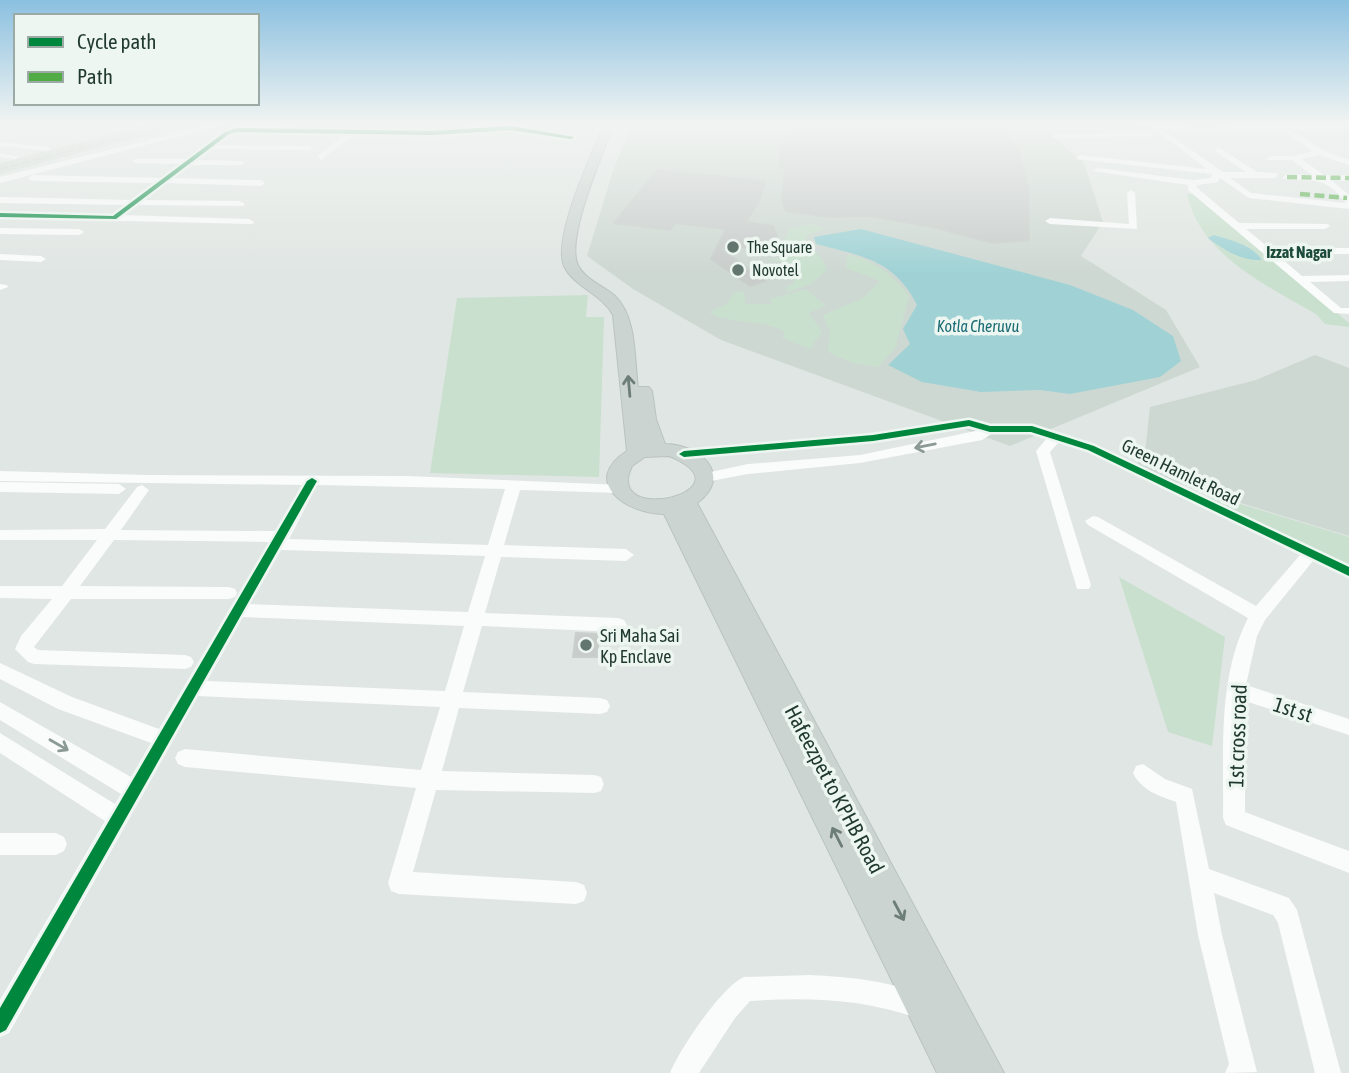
<svg xmlns="http://www.w3.org/2000/svg" width="1349" height="1073" viewBox="0 0 1349 1073" font-family="'Asap Condensed',sans-serif">
  <rect width="100%" height="100%" fill="#e0e6e3"/>
  <path fill="#ced8d3" d="M160,122H210L106,146L0,174V163Z
    M632,122H1046L1044,129L1084,163L1103,222L1081,256L1166,310L1200,367L1010,446L721,340L633,289L587,256L612,174Z
    M1315,355L1349,368V536L1195,489L1135,467L1145,453L1150,407L1256,380Z"/>
  <path fill="#c9e0ce" d="M1187,194H1193L1349,323V327L1325,324L1316,314C1266,285 1200,255 1187,194Z
    M811,224L825,229L808,234L805,242L822,259L827,270L811,284L787,292V286L793,284L796,271L771,265H781V262L767,259H783L789,246L784,240L790,229Z
    M848,254C874,261 893,274 909,296L895,348L879,367L853,363L828,352L830,332L823,315L863,298L880,281L846,268Z
    M806,289L826,306L809,313L822,332L810,349L782,338L785,333C777,321 726,324 709,312L727,304L733,293L743,291L746,304H771V299Z
    M588,295L586,317H604L599,477L430,473L457,298Z
    M1208,494L1349,537V565L1212,500Z
    M1119,577L1225,637L1212,746L1168,732Z"/>
  <path fill="#a0d2d5" d="M861,229L1070,285L1133,310L1173,336L1181,361L1160,377L1070,394L1040,390L981,392L922,382L888,365L910,344L903,329L917,305C894,259 861,256 816,244L814,237Z
    M1214,235C1231,240 1252,245 1262,260C1241,261 1224,250 1208,238Z"/>
  <path fill="#c8cdcb" stroke="#c9cfcc" stroke-width="2" d="M791,122H997L1018,149L1028,188L1029,240L993,243L933,227L869,216L831,217L786,211L782,200L785,168L780,167V147L790,132Z
    M657,170L765,181L759,201L746,222L773,226L780,245L721,249L765,281L750,286L711,259L726,229L675,223L670,230L614,223Z
    M576,633L599,634L597,657H573Z"/>
  <g fill="none" stroke-linecap="round" stroke-linejoin="round">
    <defs>
      <path id="major" d="M18,122H40L0,132V126Z
        M605,122H615C604,150 565,239 578,265C584,279 604,286 615,296C637,317 634,358 638,387H649L652,391L656,419L665,444C699,444 735,475 697,503L1004,1073H937L664,514C626,514 580,481 627,451L613,315C602,294 574,287 564,266C552,238 593,151 605,122ZM669,456C755,491 602,528 632,466L645,457Z"/>
    </defs>
    <use href="#major" stroke="#bac3c0" stroke-width="2"/>
    <path fill="#fafbfb" fill-rule="evenodd" d="M221,122H234L0,183V177Z
      M1122,122L1191,127L1349,125V129L1291,130L1323,150L1349,160V165L1319,155L1301,159L1324,175H1349V181L1331,180L1349,195V209L1249,198L1220,178L1218,182L1197,185L1196,187L1239,223L1328,224L1330,226L1325,229H1246L1269,248H1349V254H1276L1302,276L1349,275V281L1310,282L1341,308H1349V314L1334,313L1188,190V185L1093,171L1097,168L1193,180L1211,178L1212,174L1076,159L1079,155L1207,169L1152,127ZM1160,128L1191,131L1282,130L1313,151L1294,156H1270L1267,160H1292L1312,175L1287,174L1283,177L1284,179C1315,183 1323,174 1346,203L1251,193L1230,178H1274L1277,177V173L1257,172L1218,147L1215,151L1246,172H1223Z
      M511,126L575,137L571,139L511,130L432,135L354,134L321,160L318,156L345,134L237,132L216,145L309,146L313,148L309,150L210,149L197,160L241,161L245,163L241,165H190L172,178L261,180L265,183L261,186L165,183L144,200L240,201L245,204L243,206L137,205L123,215L249,219L254,222L252,224L0,218V212L112,215L126,205L0,203V197L133,200L155,183L32,181L28,178L32,175L161,178L180,164L136,163L132,161L136,159H187L224,131L237,128L432,131Z
      M1150,132L1153,136L1056,138L1052,136L1056,134Z
      M0,142L48,147L52,149L48,151L0,146Z
      M0,153L19,157L15,159L0,157Z
      M1131,190L1135,193L1137,229L1050,224L1045,221L1050,218L1129,224L1127,193Z
      M0,228L79,229L84,232L79,235L0,234Z
      M0,254L41,256L46,259L41,262L0,260Z
      M0,284L7,285L8,287L0,290Z
      M969,419L991,425H1032L1096,445L1349,565V578L1313,561L1265,620L1257,636L1246,685L1349,719V735L1245,701V812L1349,851V873L1226,825L1223,818C1224,751 1217,679 1248,618L1088,525L1085,521L1093,516L1098,517L1256,606L1300,555L1086,451L1059,442L1050,452L1091,585L1089,589H1077L1036,451L1047,438L1031,433H993L982,440L860,463L748,474L706,482L701,480L699,477L701,474L748,464L860,455L980,430L969,427L873,442L684,458L677,454L684,450L873,434Z
      M0,471L149,475L407,476L623,485L625,488L623,491L618,493L520,490L504,545L626,549L634,555L626,561L501,557L485,613L618,618L624,620L627,625L624,630L618,632L482,626L463,692L600,698L607,700L610,706L607,712L600,714L459,708L442,771L594,775L601,777L604,784L601,791L594,793L436,790L413,872L576,882L584,885L587,893L584,901L576,904L399,894L391,891L388,883L416,788L185,767L178,764L175,758L178,752L185,749L421,770L440,707L198,696L9,1033L0,1037V1000L105,821L0,753V733L115,804L121,794L0,720V702L131,777L151,743L58,709L0,679V663L72,697L159,729L269,542L114,540L80,586L229,587L235,589L237,593L235,597L229,599H71L34,647L38,650L185,655L191,657L194,662L191,667L185,669L34,664L28,662L15,649L21,636L52,599L0,598V586H62L97,540H0V530L105,529L137,487L142,485L149,490L121,530L275,531L302,485L0,481ZM317,485L505,489L488,545L289,539ZM281,550L485,556L468,612L250,604ZM243,617L464,626L445,691L207,681Z
      M0,482L119,484L126,489L119,494L0,492Z
      M1143,764L1165,779L1192,789L1209,869L1289,898L1297,910L1341,1073H1315L1278,923L1273,915L1214,893L1222,935L1257,1072L1225,1073L1229,1064L1198,935L1176,802C1159,796 1141,790 1133,773L1136,766Z
      M0,833H56L64,837L67,844L64,851L56,855H0Z
      M810,975C851,977 891,981 929,997L933,1006L929,1015L920,1019C865,999 808,997 750,1001L735,1018L699,1073H670C679,1050 722,986 744,977Z"/>
    <use href="#major" fill="#ccd4d1" fill-rule="evenodd"/>
    <path stroke="#c6c9c8" stroke-width="2" stroke-dasharray="8 3.5" stroke-linecap="butt" d="M0,169L181,122"/>
    <path stroke="#52ac45" stroke-width="4.5" stroke-dasharray="10 4.5" stroke-linecap="butt" d="M1287,177L1349,178
      M1300,194L1347,198"/>
    <defs>
      <path id="cycleway" d="M511,126L574,137L571,139L511,130L432,135L237,132L229,134L116,219L0,217V213L113,216L225,132L237,128L432,131Z
        M969,420L990,426H1032L1094,446L1349,567V576L1088,450L1031,432H990L969,426L873,441L684,457L679,454L684,451L873,435Z
        M312,478L317,481L6,1030L0,1033V1008L307,481Z"/>
    </defs>
    <use href="#cycleway" stroke="#edf6f1" stroke-width="5"/>
    <use href="#cycleway" fill="#00873e" fill-rule="evenodd"/>
  </g>
  <defs><path id="oneway-shaft" d="M-6 0H5M1.5-3L5.5 0L1.5 3" fill="none" stroke-width="1.6" stroke-linecap="round" stroke-linejoin="round" transform="scale(1.75)"/></defs>
  <g stroke="#6d7e78">
    <use href="#oneway-shaft" transform="translate(629 386) rotate(-95)"/>
    <use href="#oneway-shaft" transform="translate(837 837) rotate(-117)"/>
    <use href="#oneway-shaft" transform="translate(899 911) rotate(62)"/>
  </g>
  <g stroke="#8c9a96">
    <use href="#oneway-shaft" transform="translate(925 446) rotate(169)"/>
    <use href="#oneway-shaft" transform="translate(59 745) rotate(30)"/>
  </g>
  <linearGradient id="sky" x2="0" y2="1"><stop stop-color="#8bc0e0"/><stop offset="0.45" stop-color="#f1f4f2"/><stop offset="1" stop-color="#f1f4f2" stop-opacity="0"/></linearGradient>
  <rect width="1349" height="273" fill="url(#sky)"/>
  <g fill="#63756f" stroke="#edf6f1" stroke-width="2.5">
    <circle cx="733" cy="247" r="7"/>
    <circle cx="738" cy="270" r="7"/>
    <circle cx="586" cy="645" r="7"/>
  </g>
  <g text-anchor="middle" dominant-baseline="central" stroke-width="7" stroke-linejoin="round" paint-order="stroke">
    <g font-size="16" fill="#1f3830" stroke="#edf6f1" text-anchor="start">
      <text x="747" y="247">The Square</text>
      <text x="752" y="270">Novotel</text>
    </g>
    <g font-size="16" font-weight="bold" fill="#1c4a3b" stroke="#edf6f1">
      <text x="1299" y="252">Izzat Nagar</text>
    </g>
    <g font-size="16" font-style="italic" fill="#1a6b73" stroke="#edf6f1">
      <text x="978" y="326">Kotla Cheruvu</text>
    </g>
    <g font-size="18" fill="#1f3830" stroke="#edf6f1">
      <text transform="translate(1181 472) rotate(26)">Green Hamlet Road</text>
    </g>
    <g font-size="18" fill="#1f3830" stroke="#edf6f1" text-anchor="start">
      <text x="600" y="635">Sri Maha Sai<tspan x="600" dy="21">Kp Enclave</tspan></text>
    </g>
    <g font-size="21" fill="#1f3830" stroke="#edf6f1">
      <text transform="translate(1293 709) rotate(18)">1st st</text>
      <text transform="translate(1237 736) rotate(-88)">1st cross road</text>
      <text transform="translate(835 789) rotate(62)">Hafeezpet to KPHB Road</text>
    </g>
  </g>
  <rect x="14" y="14" width="245" height="91" fill="#edf6f1" stroke="#9baaa4" stroke-width="2"/>
  <rect x="28" y="37" width="35" height="10" fill="#00873e" stroke="#9baaa4" stroke-width="2"/>
  <text x="77" y="49" font-size="21" fill="#1f3830">Cycle path</text>
  <rect x="28" y="72" width="35" height="10" fill="#52ac45" stroke="#9baaa4" stroke-width="2"/>
  <text x="77" y="84" font-size="21" fill="#1f3830">Path</text>
</svg>
